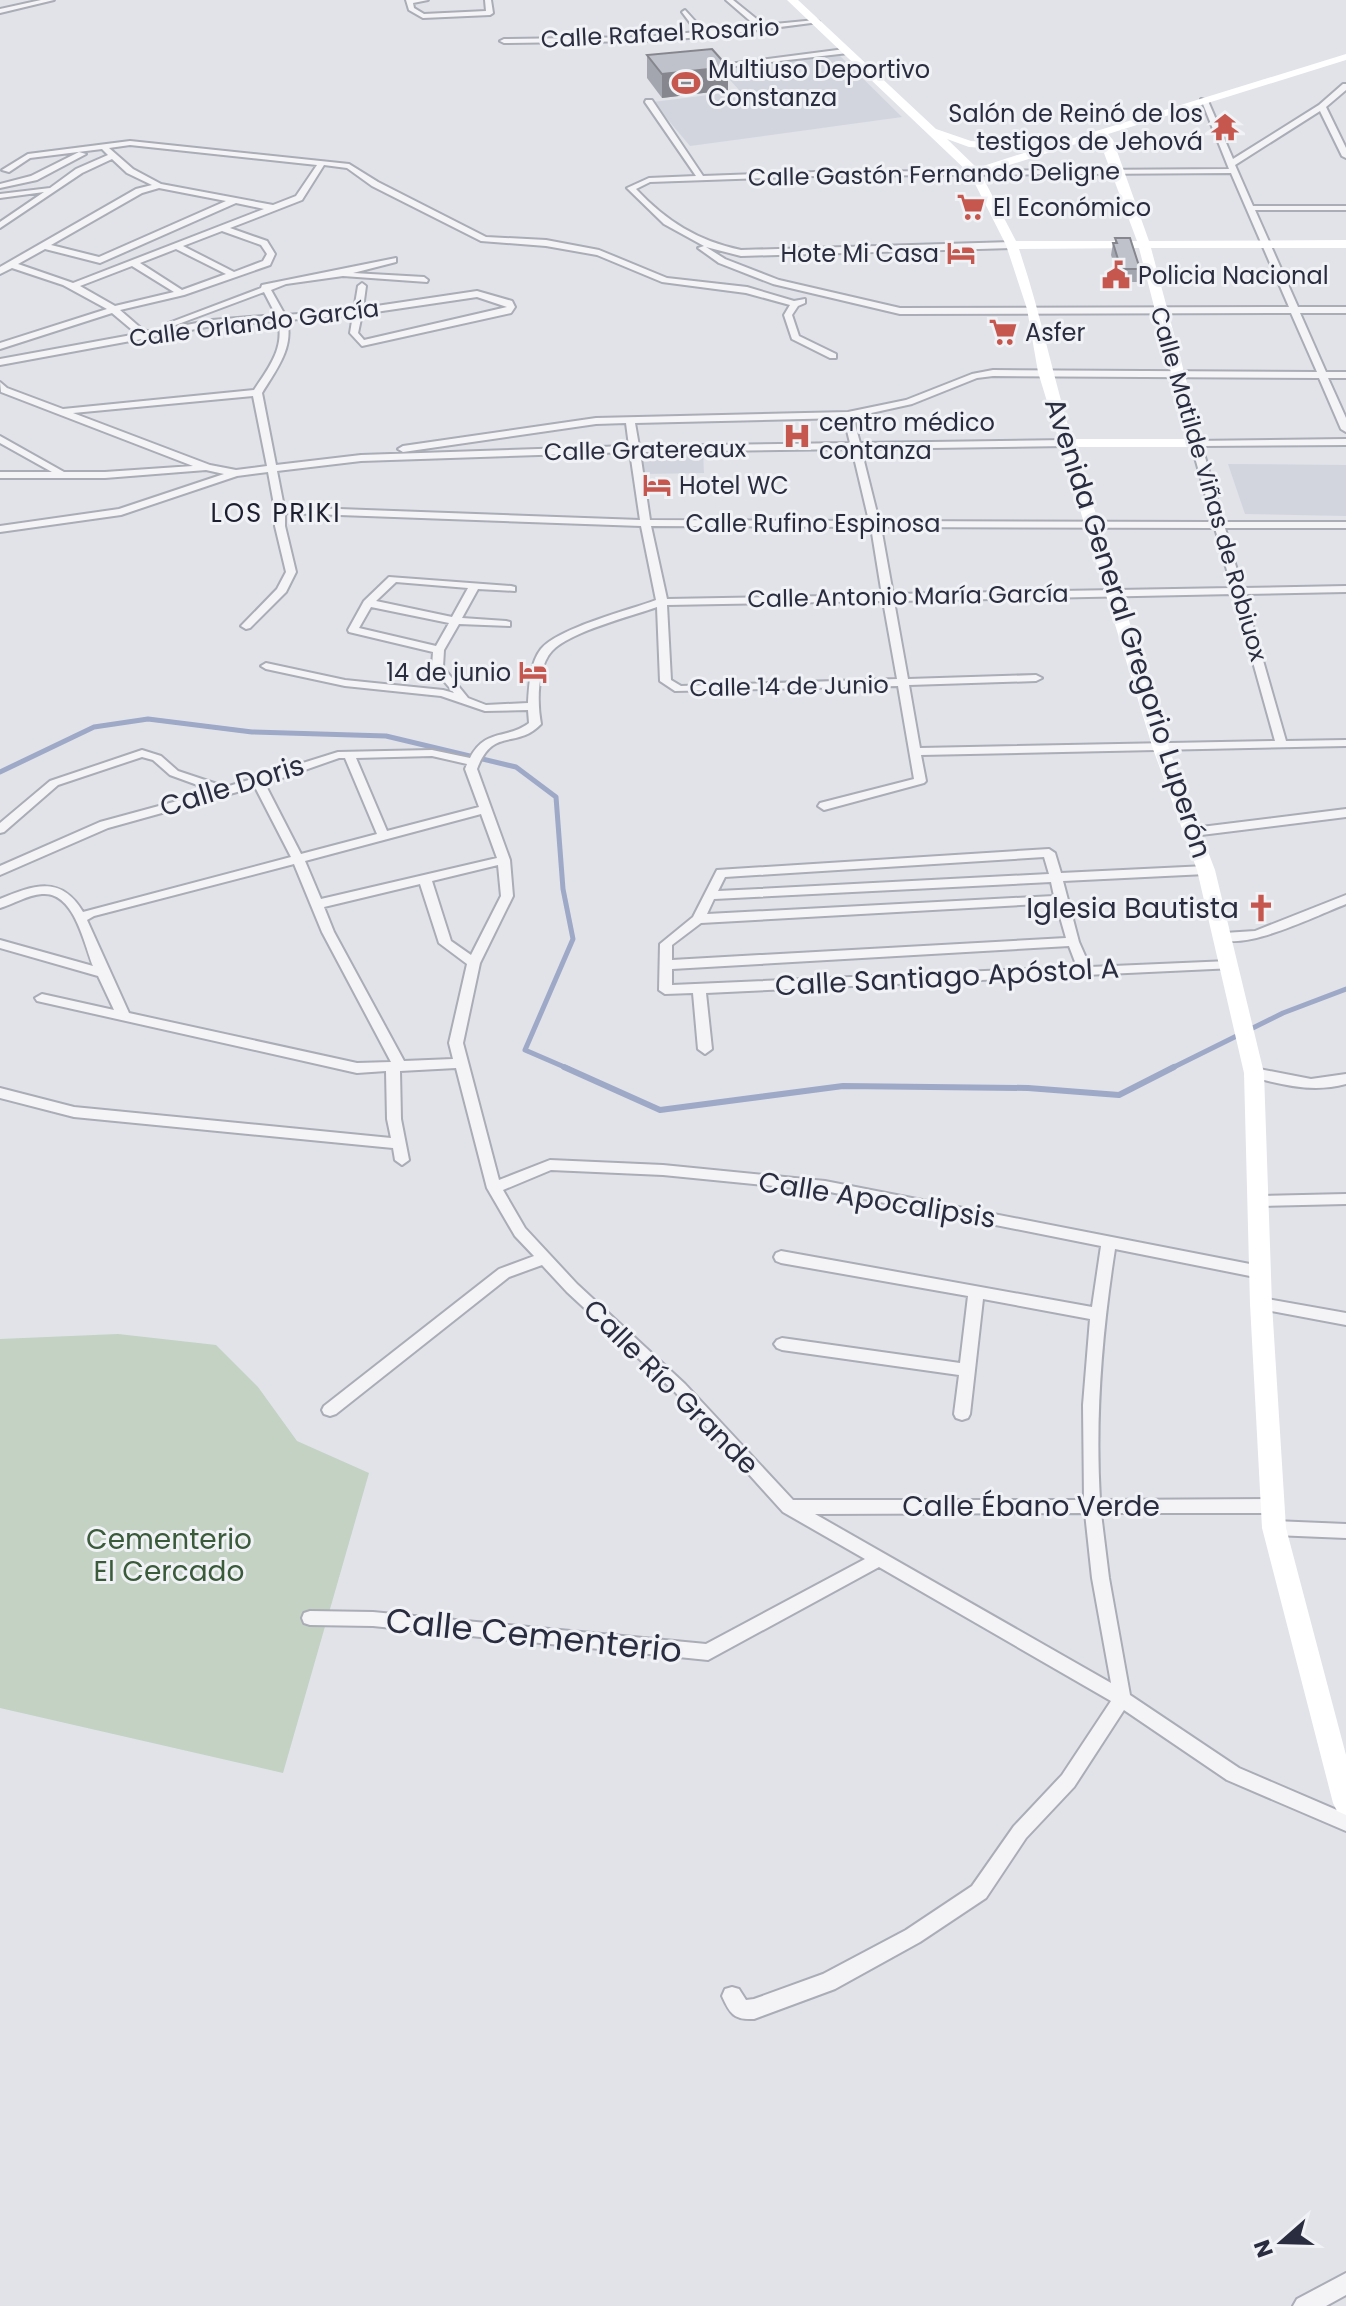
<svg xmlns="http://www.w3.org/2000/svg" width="1346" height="2306" viewBox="0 0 1346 2306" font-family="Poppins,sans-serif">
  <rect width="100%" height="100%" fill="#e1e3e9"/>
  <path fill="#d3d5de" d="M838,54L902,117L690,146L653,102L740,91L720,69Z
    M703,451L704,473L643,474L642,452Z
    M1228,464L1346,465V516L1245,514Z"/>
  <path fill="#c3d2c3" d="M118,1334L216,1345L258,1387L297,1441L369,1473L283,1773L0,1708V1339Z"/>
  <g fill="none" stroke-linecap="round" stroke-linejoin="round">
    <path stroke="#9ea9c7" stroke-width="5" d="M0,772L94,727L148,719L252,732L386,736L516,767L556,797L563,889L573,939L525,1050L569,1069
      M1170,1069L1283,1013L1346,989"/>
    <path stroke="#9ea9c7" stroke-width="6" d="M564,1067L660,1110L843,1086L1028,1088L1119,1095L1174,1067"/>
    <defs>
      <path id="street" d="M41,0H54L0,13V9Z
        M406,0H428L413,3L414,8L424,14L486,11L485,0H491L493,13L490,15L423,18L409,10Z
        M726,0H733L764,25L816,20L819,22L703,37L644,41L504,43L500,41L504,39L644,37L697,32L682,12L685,10L704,31L756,26Z
        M845,49L848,53L709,69L705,67Z
        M1343,84H1346V90L1326,107L1346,148V158L1342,156L1320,111L1235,165L1253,206H1346V210H1255L1298,307H1346V313H1300L1326,372H1346V378H1328L1346,418V432L1341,429L1319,378L993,376L977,378L912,404L853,417L860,443L1067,440L1072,443L1067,446L861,449L879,521L1213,522L1191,443L1193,441L1346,439V445L1202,446L1223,522H1346V528H1225L1242,588L1346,586V592L1244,594L1286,741L1346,740V746L921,755L926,781L924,783L824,810L818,806L820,803L914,779L898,686L675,691L660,681L657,607C632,616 569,632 552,651C537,667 537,703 541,724C516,750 493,726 477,769L510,860L513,896L480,963L463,1043L499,1180L550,1160L663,1165L825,1181L1260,1266L1265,1268L1267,1272L1265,1276L1260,1278L1115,1249C1102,1332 1095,1415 1100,1500L1273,1499L1279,1501L1281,1506L1279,1511L1273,1513H1101L1109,1578L1130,1695L1239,1768L1346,1814V1831L1227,1780L1124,1710L1074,1787L1026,1838L986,1898L920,1942L835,1989L754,2019C734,2020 730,2014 722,1996L725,1989L732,1987L739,1989L746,2000L754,1999L823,1974L906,1930L972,1886L1014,1826L1062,1775L1111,1701L879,1567L708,1660L373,1626L310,1625L304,1623L302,1618L304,1613L310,1611L373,1612L706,1644L865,1559L783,1512L675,1392L567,1292L542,1265L509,1277L336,1414L330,1416L324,1414L322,1410L324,1406L499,1269L534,1256L515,1236L487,1188L456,1068L400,1071L401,1119L409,1160L402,1165L395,1160L393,1148L74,1117L0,1098V1088L74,1107L391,1138L387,1119L386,1071L357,1073L37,1001L35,998L42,994L114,1010L98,976L0,948V940L93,966C84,943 74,891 42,894C27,895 14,904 0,908V899C34,885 61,875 83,912L291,857L255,787L108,828L0,875V866L100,822L214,791L170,775L153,760L142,757L58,785L4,832L0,833V823L50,781L142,750L161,756L178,771L226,787L338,752L432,750L470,758C485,728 507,740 529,723L528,710L485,711L441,696L345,686L266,669L261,666L266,663L345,680L443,690L454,693L432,667L433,652L349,632L348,630L364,601L389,577L511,586L515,587V591L478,589L462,618L506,621L510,622V626L459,624L444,650L443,667L468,698L486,705L528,703C529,686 530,663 541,649C558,628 630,610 656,600L641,526L285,513V526L296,572L286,592L250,628L246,629L241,626L277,589L286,572L275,526V510L268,472L237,476L121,515L0,532V526L119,509L224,474L206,470L105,478H0V472H52L0,443V436L64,472H105L193,466L1,392L0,382L7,388L63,409L254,390C268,369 285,348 278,321L212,326L0,365V359L137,334L112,313L0,349V343L107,309L63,285L12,268L0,274V267L136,189L152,185L127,173L112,159L82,173L0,228V222L44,192L0,198V194L50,188L76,169L108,155L102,149L30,158L9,172L2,170L28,154L130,141L349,164L378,182L486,237L546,240L599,250L667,278L747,287L794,301L805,299V303L798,306L792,315L799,336L836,354V358H830L792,339L784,315L790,305L746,293L662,282L597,255L546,246L481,241L372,186L347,168L324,165L302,200L230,228L267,241L275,254L270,265L184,295L120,310L143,330L151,332L212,320L276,315L264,292L173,326L166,324L261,288L262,285L396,258V262L353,273L424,277L428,280L427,282L343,276L286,284L271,290L285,315L354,310L358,286L362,283L366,286L363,308L477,291L512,301L515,307L511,313L362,346L350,333L353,315L287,320C294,348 276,370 262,393L276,465L361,455L629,446L626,423L596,424L403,452L398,449L403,446L596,418L848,412L906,400L972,374L993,370L1317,372L1291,313L900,314L773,284L719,263L698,248L704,246L664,224L627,188L649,178L696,176L645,102L646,100H652L703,176L816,172L1229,169L1201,99L1208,101L1233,159L1319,105ZM130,145L317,165L296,196L273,205L161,184L133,169L109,148ZM1231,173L1289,307L900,308L779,280L725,259L706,247L741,256L1012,248L1016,245L1012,242L741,250C698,241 666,221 636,189L650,182L816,176ZM159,188L226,201L99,257L51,245L142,193ZM236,203L264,209L73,283L18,264L45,249L100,263ZM222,231L261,245L267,254L263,261L234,272L183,246ZM176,249L226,274L182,290L140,263ZM132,266L174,292L115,306L80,286ZM477,297L507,307L364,340L358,333L362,314ZM253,396L267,466L236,470L210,465L73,413ZM844,418L850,443L639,446L635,423ZM852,449L869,521L650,520L640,452ZM630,452L640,520L284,507L277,471L361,461ZM651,526L871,527L882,595L667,599ZM881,527L1215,528L1232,588L893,594ZM396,582L468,588L452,617L376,601ZM1234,594L1275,741L920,748L909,685L1036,681L1042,678L1036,675L908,679L894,601ZM883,601L897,679L681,686L671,680L667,605ZM371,607L449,623L436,646L359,628ZM432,756L467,764L465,769L479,807L387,831L356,758ZM339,758H345L377,834L301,854L265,784ZM481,814L497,858L321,899L305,861ZM294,864L322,932L391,1062L357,1063L129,1013L87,920L94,916ZM498,865L501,896L471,955L451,941L432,881ZM420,884L439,943L467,964L449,1043L453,1059L404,1061L334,932L324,907ZM551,1170L663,1175L825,1191L1101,1246L1092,1307L781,1251L776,1253L774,1257L776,1261L781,1263L968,1296L960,1363L782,1338L777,1340L774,1344L777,1348L782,1350L959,1375L954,1414L956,1418L962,1420L968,1418L970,1414L983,1299L1090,1319L1083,1405L1084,1500H793L685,1384L577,1284L525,1228L503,1190ZM1085,1513L1092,1578L1111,1683L815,1514Z
        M79,152L86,154L37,180L0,188V184L31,176Z
        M1346,809V817L1193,836L1187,832L1193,828Z
        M1049,849L1055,853L1061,873L1206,866L1212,870L1206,874L1063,881L1079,942L1090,967L1229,961L1234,962L1235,965L1234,968L706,993L712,1049L705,1054L698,1049L693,993L665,994L659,990L660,944L693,917L717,870ZM1044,857L1049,874L718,891L725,877ZM1051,882L1054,896L707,914L714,899ZM1056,903L1066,938L672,960V945L701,923ZM1069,946L1077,967L672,985V969Z
        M1346,895V904C1320,914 1240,954 1218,937L1224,933L1255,931Z
        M1254,1068L1311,1079L1346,1074V1084C1313,1093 1282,1085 1249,1076L1247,1073Z
        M1346,1194V1204L1259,1206L1254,1205L1252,1201L1254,1197L1259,1196Z
        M1261,1298L1346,1313V1325L1256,1308L1254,1304L1256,1300Z
        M1274,1521L1346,1524V1538L1274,1535L1268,1533L1266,1528L1268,1523Z
        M1346,2273V2295L1326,2306H1293L1297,2299Z"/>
    </defs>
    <use href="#street" stroke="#aaacb6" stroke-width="4"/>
    <use href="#street" fill="#f4f4f7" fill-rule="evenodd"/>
    <path fill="#fff" fill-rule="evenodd" d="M787,0H798L936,129L971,141L1031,145L1035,150L1346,54V60L1108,134L1113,140L1149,241L1346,240V248H1151L1203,443L1196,447H1075L1169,749L1215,870L1264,1073L1272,1304L1286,1528L1346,1755V1815L1337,1811L1333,1803L1262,1528L1250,1304L1244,1073L1197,870L1153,749L1038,372L1027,309L1006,245L970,174ZM1098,137L1137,241H1016L981,174ZM947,139L969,147L1030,151L977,168ZM1139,248L1188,439H1072C1053,376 1040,311 1019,249Z"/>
  </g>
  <path fill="#a4a6af" d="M647,55L728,90L662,98L647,78Z
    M1115,238L1140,269L1138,282H1120L1111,255L1113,243H1115Z"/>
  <path fill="#86878e" d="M728,67V90L662,98V74Z"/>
  <path fill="#bfc1cb" stroke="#86878e" stroke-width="2" d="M712,49L728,67L662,74L647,55Z
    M1115,238H1130L1140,269H1121L1113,243H1117Z"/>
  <defs>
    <symbol id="stadium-bare" viewBox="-9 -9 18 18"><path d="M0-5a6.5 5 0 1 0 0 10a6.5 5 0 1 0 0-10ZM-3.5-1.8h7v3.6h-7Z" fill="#c6574e" stroke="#f1f2f6" stroke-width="2.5" paint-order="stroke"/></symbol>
    <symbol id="temple-bare" viewBox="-9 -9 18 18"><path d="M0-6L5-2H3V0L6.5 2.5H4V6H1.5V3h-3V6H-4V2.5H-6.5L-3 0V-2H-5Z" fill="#c6574e" stroke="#f1f2f6" stroke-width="2.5" paint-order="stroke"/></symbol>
    <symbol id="supermarket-bare" viewBox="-9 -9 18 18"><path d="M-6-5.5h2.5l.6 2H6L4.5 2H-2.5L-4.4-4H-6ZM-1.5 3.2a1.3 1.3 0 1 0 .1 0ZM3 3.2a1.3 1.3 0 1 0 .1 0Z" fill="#c6574e" stroke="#f1f2f6" stroke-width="2.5" paint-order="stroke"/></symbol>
    <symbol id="hotel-bare" viewBox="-9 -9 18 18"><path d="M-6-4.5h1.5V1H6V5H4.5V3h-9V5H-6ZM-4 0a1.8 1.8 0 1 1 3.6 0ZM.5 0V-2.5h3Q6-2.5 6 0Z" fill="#c6574e" stroke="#f1f2f6" stroke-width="2.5" paint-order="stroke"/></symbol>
    <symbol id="civic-bare" viewBox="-9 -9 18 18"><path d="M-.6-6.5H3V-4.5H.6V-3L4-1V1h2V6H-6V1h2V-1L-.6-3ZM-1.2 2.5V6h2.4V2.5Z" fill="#c6574e" stroke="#f1f2f6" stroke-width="2.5" paint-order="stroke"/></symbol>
    <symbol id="hospital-bare" viewBox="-9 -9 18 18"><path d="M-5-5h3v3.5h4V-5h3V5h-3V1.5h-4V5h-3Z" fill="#c6574e" stroke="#f1f2f6" stroke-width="2.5" paint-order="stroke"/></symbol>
    <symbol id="church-bare" viewBox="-9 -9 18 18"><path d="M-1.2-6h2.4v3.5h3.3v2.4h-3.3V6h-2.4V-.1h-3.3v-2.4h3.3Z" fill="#c6574e" stroke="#f1f2f6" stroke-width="2.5" paint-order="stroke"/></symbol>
  </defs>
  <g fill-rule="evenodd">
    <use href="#stadium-bare" x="666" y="63" width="40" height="40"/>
    <use href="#temple-bare" x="1205" y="107" width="40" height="40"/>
    <use href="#supermarket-bare" x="951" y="187" width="40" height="40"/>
    <use href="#hotel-bare" x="941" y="233" width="40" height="40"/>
    <use href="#civic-bare" x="1096" y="255" width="40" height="40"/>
    <use href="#supermarket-bare" x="983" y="312" width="40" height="40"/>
    <use href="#hospital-bare" x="777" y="416" width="40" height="40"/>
    <use href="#hotel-bare" x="637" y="465" width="40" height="40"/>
    <use href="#hotel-bare" x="513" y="652" width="40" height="40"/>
    <use href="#church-bare" x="1241" y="888" width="40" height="40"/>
  </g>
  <g text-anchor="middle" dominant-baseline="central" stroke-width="6" stroke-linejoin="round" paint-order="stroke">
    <g font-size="24" fill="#2a2d40" stroke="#f1f2f6">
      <text transform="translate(660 33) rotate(-3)">Calle Rafael Rosario</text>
      <text transform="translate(934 174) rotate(-1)">Calle Gastón Fernando Deligne</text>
      <text transform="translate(254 323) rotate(-7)">Calle Orlando García</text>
      <text transform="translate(645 450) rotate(-1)">Calle Gratereaux</text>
      <text transform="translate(1209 484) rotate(74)">Calle Matilde Viñas de Robiuox</text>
      <text x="813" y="523">Calle Rufino Espinosa</text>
      <text transform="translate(908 596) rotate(-1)">Calle Antonio María García</text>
      <text transform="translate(789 686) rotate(-1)">Calle 14 de Junio</text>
    </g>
    <g font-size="24" fill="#2a2d40" stroke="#f1f2f6" text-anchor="start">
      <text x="708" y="69">Multiuso Deportivo<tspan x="708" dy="28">Constanza</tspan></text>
      <text x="1203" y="113" text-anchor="end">Salón de Reinó de los<tspan x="1203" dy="28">testigos de Jehová</tspan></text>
      <text x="993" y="207">El Económico</text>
      <text x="939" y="253" text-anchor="end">Hote Mi Casa</text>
      <text x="1138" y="275">Policia Nacional</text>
      <text x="1025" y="332">Asfer</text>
      <text x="819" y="422">centro médico<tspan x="819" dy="28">contanza</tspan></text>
      <text x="679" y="485">Hotel WC</text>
      <text x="511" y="672" text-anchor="end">14 de junio</text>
    </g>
    <g font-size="26" letter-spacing="2" fill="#1d1f31" stroke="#f1f2f6">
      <text x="276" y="513">LOS PRIKI</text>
    </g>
    <g font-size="28" fill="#2a2d40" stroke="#f1f2f6">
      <text transform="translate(1128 628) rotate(72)">Avenida General Gregorio Luperón</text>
      <text transform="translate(232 786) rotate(-17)">Calle Doris</text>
      <text transform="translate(947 977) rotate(-3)">Calle Santiago Apóstol A</text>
      <text transform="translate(877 1200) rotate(9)">Calle Apocalipsis</text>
      <text transform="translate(671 1387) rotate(45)">Calle Río Grande</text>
      <text x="1031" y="1506">Calle Ébano Verde</text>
    </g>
    <g font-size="28" fill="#2a2d40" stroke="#f1f2f6" text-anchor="end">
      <text x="1239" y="908">Iglesia Bautista</text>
    </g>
    <g font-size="28" fill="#395b3a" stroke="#f1f2f6">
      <text x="169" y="1539">Cementerio<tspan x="169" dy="32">El Cercado</tspan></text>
    </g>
    <g font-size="34" fill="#2a2d40" stroke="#f1f2f6">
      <text transform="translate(534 1635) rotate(6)">Calle Cementerio</text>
    </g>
  </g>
  <g transform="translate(1282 2242) rotate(250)" stroke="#f1f2f6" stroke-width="6" paint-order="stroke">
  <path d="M0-6L14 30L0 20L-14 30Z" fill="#2a2d40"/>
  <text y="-12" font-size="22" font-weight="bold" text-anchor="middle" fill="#2a2d40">N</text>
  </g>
</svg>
